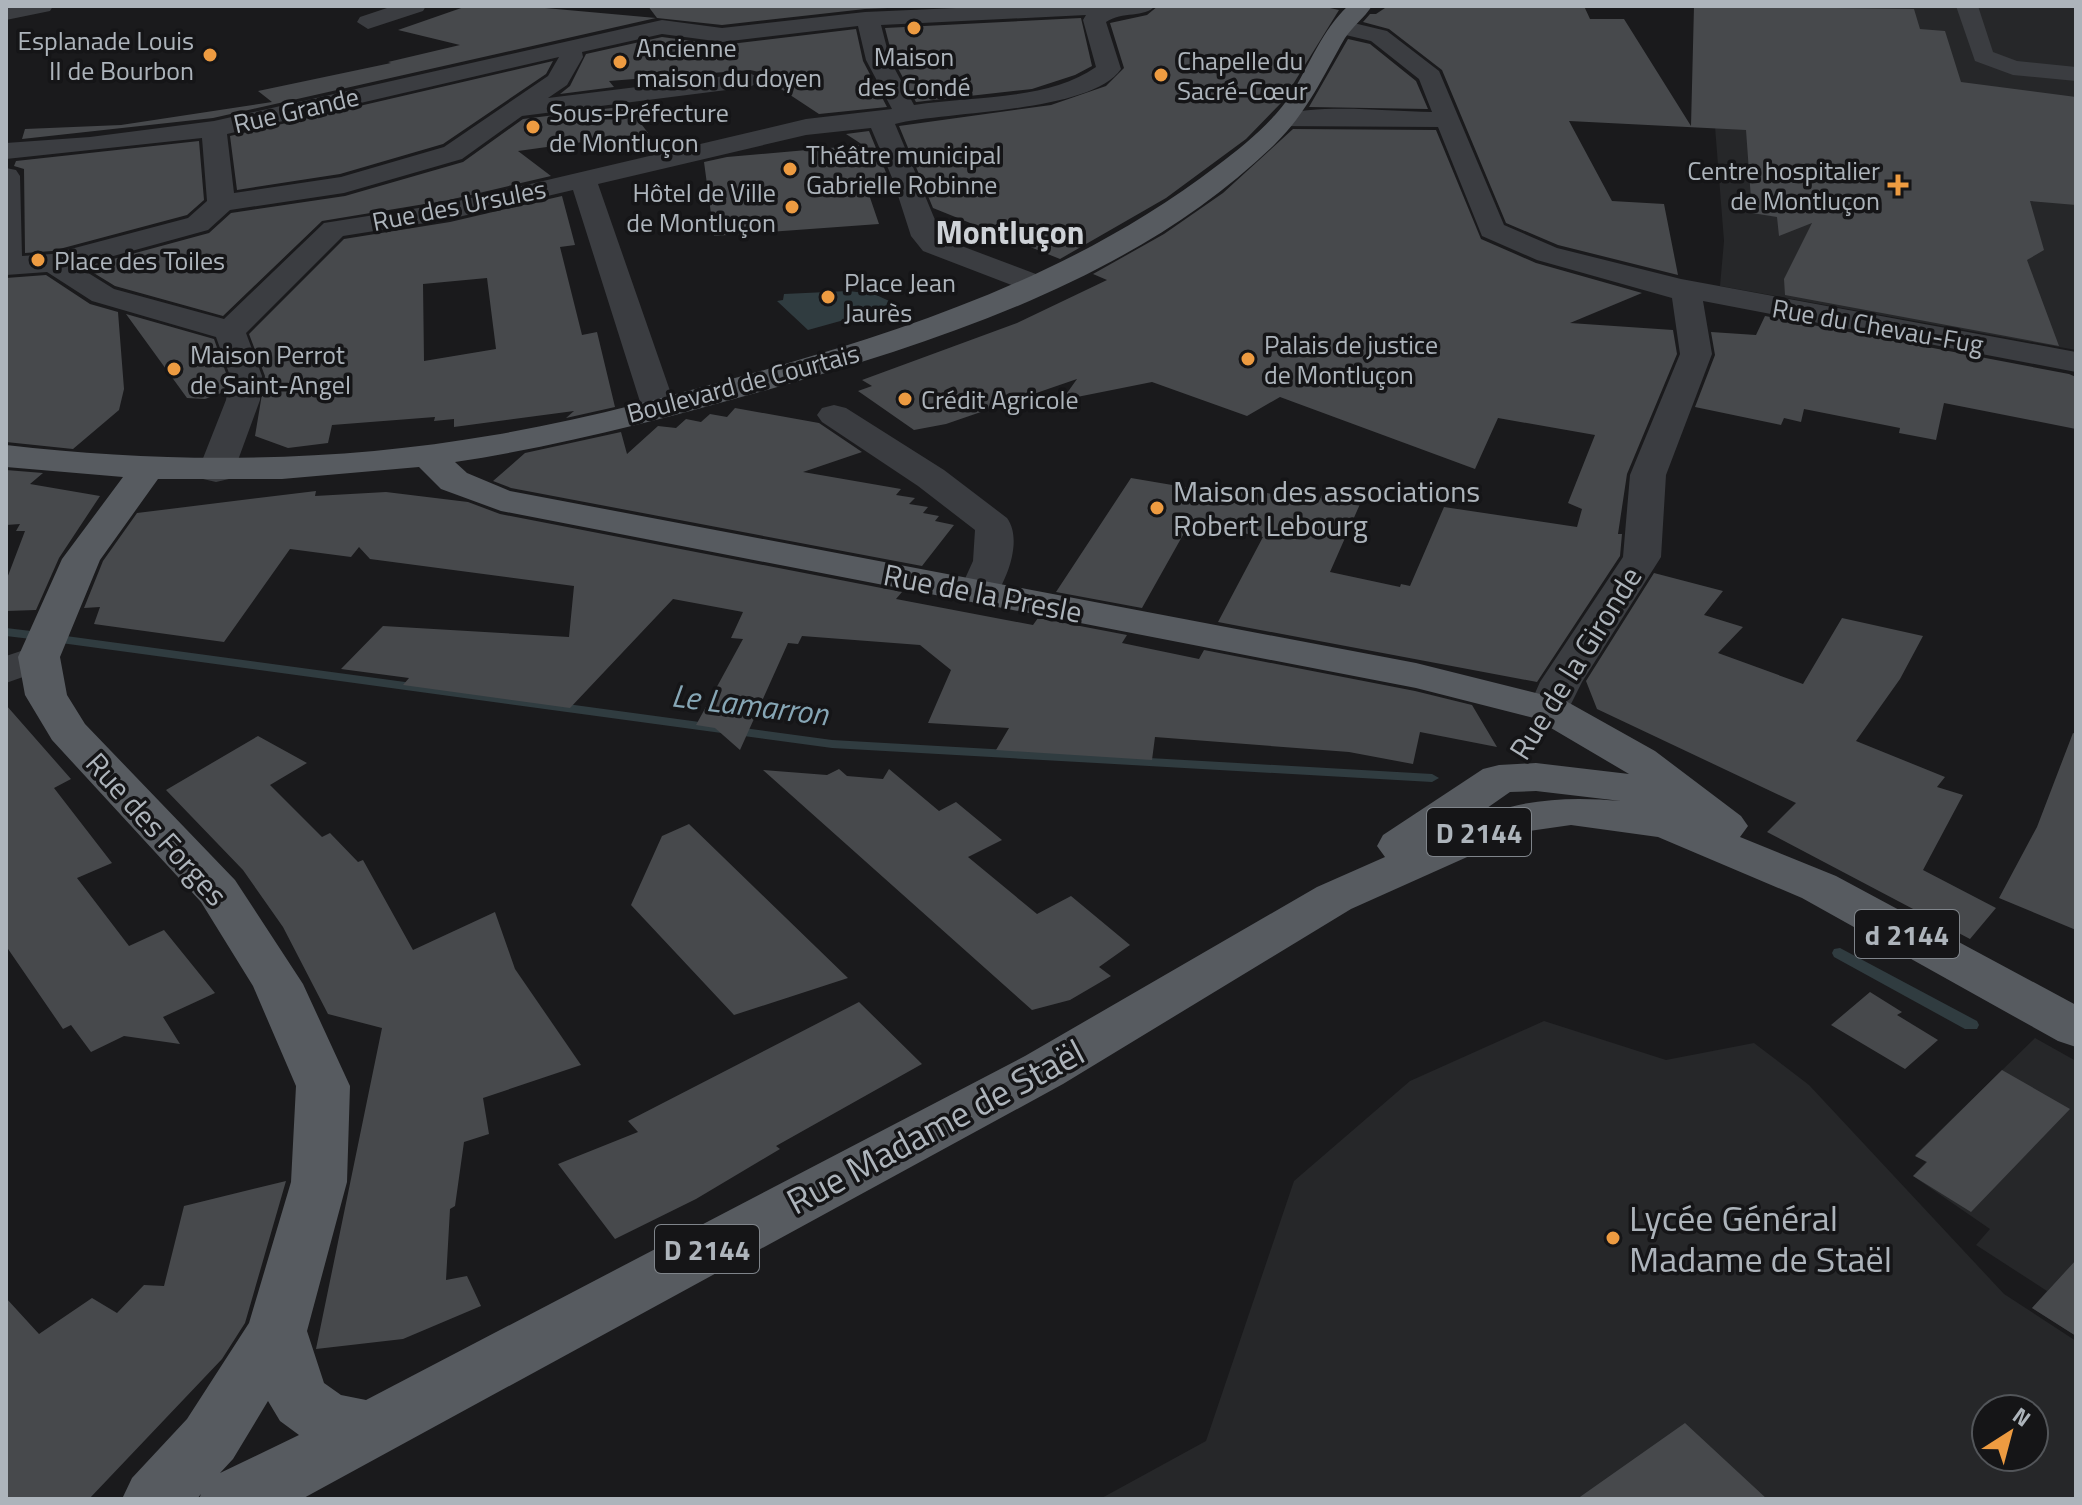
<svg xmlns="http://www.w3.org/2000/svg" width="2082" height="1505" viewBox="0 0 2082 1505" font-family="'Titillium Web',sans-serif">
  <rect width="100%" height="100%" fill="#1a1a1c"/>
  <path fill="#262729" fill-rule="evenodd" d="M1743,6H2076V350L1720,286L1724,241L1714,114L1746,53Z
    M1544,1021L1666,1060L1754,1043L1809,1085L2004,1294L2076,1341V1499H1100L1206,1441L1294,1181L1410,1081ZM1986,1409H2034V1457H1986Z
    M2035,1038L2076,1061V1336L2032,1308L2047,1291L1976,1245L1990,1229L1913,1176L1926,1162L1915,1155Z"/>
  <path fill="#303c40" d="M848,291L874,294L898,305L808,330L777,301L783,300L784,294Z"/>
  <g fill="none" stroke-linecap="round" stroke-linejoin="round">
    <path fill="#303c40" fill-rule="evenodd" d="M6,628L31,631L37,635L31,639L6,636Z
      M66,636L832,740L1432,774L1439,778L1432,782L832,748L61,643L60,640L61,637Z
      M1840,948L1977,1021L1979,1025L1977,1029H1965L1834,957L1832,953L1834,949Z"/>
  </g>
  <path fill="#47494c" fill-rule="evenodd" d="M467,6H523L656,18L213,118L22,139L25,129L121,125L272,102L258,91L391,63L388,62L460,45L398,30Z
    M648,6H933L865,9L722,25L657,18Z
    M1158,6H1321L1339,10L1282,102L1246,139L1166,198L1060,259L933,208L899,126L1051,105L1106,86L1124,68L1110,23L1147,15Z
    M1388,6H1584L1590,19H1624L1691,126L1694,6L1914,9L1920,29L1945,31L1961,82L2076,97V205L2030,201L2044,250L2027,260L2059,346L1785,295L1784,279L1812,223L1779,236L1777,217L1752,213L1746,130L1569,121L1612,201L1664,204L1678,275L1558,245L1506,223L1442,70L1389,29L1363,22L1370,14H1376Z
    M1081,18L1092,66L1075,75L1032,89L916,102L893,59L885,28Z
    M856,29L863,61L887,107L819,114L775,85L768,74L750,70L609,81L614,87L560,94L570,86L586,54L662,37L722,45Z
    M1348,39L1370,44L1416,81L1428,109L1309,107Z
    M553,61L546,74L443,144L340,174L237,190L230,136Z
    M628,106L648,133L518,151L551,176L449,200L322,221L223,316L115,286L84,267L209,233L231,213L345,196L463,162L523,119Z
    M1293,129L1436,130L1481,239L1536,263L1642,293L1570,323L1673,330L1677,354L1627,474L1618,534H1622L1620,556L1537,682L1218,622L1263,537L1193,523L1188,526L1142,608L1056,592L1131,478L1231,495L1236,487L1318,503L1325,489L1364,495L1330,572L1400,587L1401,584L1410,586L1444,507L1577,527L1582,509L1568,503L1595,435L1498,418L1475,469L1280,397L1247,416L1152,382L1062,400L1077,379L946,424L914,430L858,391L872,386L862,380L1017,323L1107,280L1093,274L1164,234L1223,193Z
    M869,131L894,192L864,180L879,224L714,236L704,162L727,157L863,145L846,134Z
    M199,141L204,200L187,215L52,251L25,253L24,169L14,166L16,161Z
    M562,196L575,245L560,247L582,335L597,332L615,407L566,418L574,411L454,427V419L434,421L435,417L332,425L328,443L288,448L255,436L265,376L249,334L344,239L450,222ZM487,278L496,349L424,361L423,284Z
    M46,275L90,304L118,312L124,389L119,410L73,449L6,442V278Z
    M126,314L214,339L227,376L224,392L205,399L187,398Z
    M1765,316L2069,374L2076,377V429L1944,403L1936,440L1899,433L1900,428L1804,409L1801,422L1784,418L1781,425L1695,407L1715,355L1711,332L1756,335Z
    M735,408L819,423L862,452L803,472L901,489L896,495L915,498L909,504L928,507L923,513L939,516L935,521L954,525L922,566L511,488L493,481L525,453L621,432L627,454L658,426L676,428L686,419L701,422L710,414L727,417Z
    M6,470L43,473L30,484L100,496L59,558L36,610L6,611V581L25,531H16L20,524L6,525Z
    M316,491L315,496L386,492L468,502L500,514L902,592L896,599L1033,625L1038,618L1127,635L1122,643L1199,659L1204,650L1415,691L1472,705L1497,747L1420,732L1413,764L1349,752L1155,737L1152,760L996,750L1009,728L928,723L951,670L920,645L802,636L798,644L788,643L740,750L715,728L696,725L743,639L731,638L743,612L673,599L570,708L403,685L409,678L341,669L383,626L569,637L574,586L370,559L359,547L351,557L290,549L224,642L94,624L100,607L84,608L103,561L137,513Z
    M1654,573L1723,591L1704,615L1743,627L1718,653L1803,684L1842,618L1923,636L1900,679L1856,741L1945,777L1937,787L1963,795L1923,870L1996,908L1970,939L1767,832L1796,803L1597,709L1586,681Z
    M6,705L71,779L54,788L112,863L77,878L129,946L164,930L215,993L163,1017L180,1044L124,1036L91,1052L71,1025L63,1029L6,946Z
    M2073,733L2076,734V930L1999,898L2037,827Z
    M258,736L307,763L270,785L322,837L330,833L358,862L363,860L413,950L495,912L515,969L581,1065L483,1098L489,1134L464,1142L455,1206L450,1209L446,1280L467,1276L481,1306L403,1339L316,1349L382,1028L328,1014L283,927L243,870L166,790Z
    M839,769L847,776L883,779L889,769L939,811L956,802L1002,840L968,857L1037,914L1071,896L1130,945L1099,967L1111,976L1070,1000L1032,1010L763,770L827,775Z
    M689,824L848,978L734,1015L631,905L662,836Z
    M1870,992L1902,1012L1897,1015L1938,1040L1905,1069L1831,1025Z
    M859,1002L922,1064L776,1146L780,1149L696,1199L615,1239L558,1164L638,1132L628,1121Z
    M2002,1070L2070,1109L1971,1212L1913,1176L1927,1162L1915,1156Z
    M286,1181L245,1323L222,1359L89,1499H6V1298L39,1334L92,1298L117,1313L144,1285L164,1286L184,1206Z
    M2076,1260V1336L2032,1308Z
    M1685,1423L1767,1499H1577Z"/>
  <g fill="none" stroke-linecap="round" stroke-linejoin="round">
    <path fill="#3b3d41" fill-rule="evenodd" d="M6,6H53L50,11L6,20Z
      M393,6H426L423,11L368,29L357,22L360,17Z
      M1001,6H1155C1145,18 1122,11 1106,22L1121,69C1091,113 947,111 895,124L943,239L1049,279L1053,285L1049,291H1027L923,251L911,236L893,180L871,128L806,135L598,184L676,408L671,415L659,418L647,415L642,408L573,190L450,219L343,236L246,333L262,376L260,400L234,471L229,479L216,482L203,479L198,471L226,400L230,376L216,337L92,301L47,272L6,275V168L16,170L20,176L22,256L52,254L188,218L207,201L202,138L6,159V143L90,137L214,121L662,20L722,28L865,12ZM1086,15L1083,20L1096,67C1047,101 972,96 914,105L890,60L881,25ZM858,26L866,60L892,109L806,119L450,203L324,223L224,319L114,289L77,266L208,230L230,210L344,193L462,159L522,116L750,87L762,80L750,73L548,98L567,85L583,57L582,52L662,34L722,42ZM559,57L548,76L444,147L341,177L234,193L227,134Z
      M1956,6H1978L1993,52L2017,61L2076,67V81L2013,75L1975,61Z
      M1341,20L1387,31L1439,71L1504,225L1557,248L1681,279L2076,352V372L1703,301L1712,354L1666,475L1661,557L1582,682L1564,718L1549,722L1534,718L1528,709L1540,682L1623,557L1630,475L1680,354L1672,298L1537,260L1482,236L1438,127L1274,126L1270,121L1274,116C1324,103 1381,111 1432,112L1419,79L1371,41L1333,32L1330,27Z
      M834,405L846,408L944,470L1007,518C1023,540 1007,580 993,600L979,604L965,600L959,592L973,561L975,530L918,486L822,422L817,415L822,408Z
      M39,645L54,648L60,657L54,666L6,683V656Z"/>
    <path fill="#575b60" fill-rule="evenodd" d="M1348,6H1372C1364,18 1353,26 1345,38C1323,76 1307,113 1275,144C1138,277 946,339 767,390C664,419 561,446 455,462L467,473L510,491L1416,663L1564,700L1655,751L1741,816L1748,826L1740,837L1836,876L2076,1005V1047L2058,1041L1802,898L1658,837L1571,825L1523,832L1351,909L1063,1084L302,1499H199L201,1494L197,1499H122L132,1478L187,1419L249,1323L291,1182L296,1086L253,986L201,902L52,740L25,695L18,657L62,559L123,477L6,467V445C169,464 332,463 494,435C589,419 682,393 775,367C932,322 1087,266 1218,165C1245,145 1273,122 1292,93C1310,64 1322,30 1348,6ZM419,467L441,489L501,511L1416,688L1534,718L1629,774L1536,763L1499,765L1483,769L1383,835L1377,846L1385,857L1317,887L1025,1056L366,1400L341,1395L324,1383L307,1331L347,1182L350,1086L303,984L235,880L85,724L67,695L60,657L100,560L158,479H282ZM1536,791L1621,801C1566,796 1518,799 1467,822L1510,792ZM268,1401L280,1421L299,1435L220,1473L233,1459Z"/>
  </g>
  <g fill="#ed9b41" stroke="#151517" stroke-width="3">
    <circle cx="914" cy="28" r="8"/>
    <circle cx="210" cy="55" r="8"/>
    <circle cx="620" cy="62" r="8"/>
    <circle cx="1161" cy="75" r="8"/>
    <circle cx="533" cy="127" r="8"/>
    <circle cx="790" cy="169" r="8"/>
    <path d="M1894 173h8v8h8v8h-8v8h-8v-8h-8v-8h8z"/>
    <circle cx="792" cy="207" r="8"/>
    <circle cx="38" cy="260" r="8"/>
    <circle cx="828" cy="297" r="8"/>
    <circle cx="1248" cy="359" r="8"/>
    <circle cx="174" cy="369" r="8"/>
    <circle cx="905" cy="399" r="8"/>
    <circle cx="1157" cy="508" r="8"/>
    <circle cx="1613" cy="1238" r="8"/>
  </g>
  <g text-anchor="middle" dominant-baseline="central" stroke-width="7" stroke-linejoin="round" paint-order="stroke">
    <g font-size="26" fill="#adb4bb" stroke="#151517" text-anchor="start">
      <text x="194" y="40" text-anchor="end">Esplanade Louis<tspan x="194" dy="30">II de Bourbon</tspan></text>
      <text x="636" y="47">Ancienne<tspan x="636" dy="30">maison du doyen</tspan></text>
      <text x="914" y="56" text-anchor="middle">Maison<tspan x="914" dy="30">des Condé</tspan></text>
      <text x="1177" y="60">Chapelle du<tspan x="1177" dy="30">Sacré-Cœur</tspan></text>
      <text x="549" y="112">Sous-Préfecture<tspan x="549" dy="30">de Montluçon</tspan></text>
      <text x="806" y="154">Théâtre municipal<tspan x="806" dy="30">Gabrielle Robinne</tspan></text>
      <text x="1880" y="170" text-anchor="end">Centre hospitalier<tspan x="1880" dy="30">de Montluçon</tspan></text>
      <text x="776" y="192" text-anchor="end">Hôtel de Ville<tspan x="776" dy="30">de Montluçon</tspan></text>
      <text x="54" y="260">Place des Toiles</text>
      <text x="844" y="282">Place Jean<tspan x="844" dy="30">Jaurès</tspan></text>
      <text x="1264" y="344">Palais de justice<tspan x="1264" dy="30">de Montluçon</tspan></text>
      <text x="190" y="354">Maison Perrot<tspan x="190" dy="30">de Saint-Angel</tspan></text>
      <text x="921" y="399">Crédit Agricole</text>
    </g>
    <g font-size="26" fill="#adb4bb" stroke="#151517">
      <text transform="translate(296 110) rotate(-13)">Rue Grande</text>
      <text transform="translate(459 205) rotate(-11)">Rue des Ursules</text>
      <text transform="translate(1878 326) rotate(10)">Rue du Chevau-Fug</text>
      <text transform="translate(743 383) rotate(-15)">Boulevard de Courtais</text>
    </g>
    <g fill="#151517" stroke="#7f848a" stroke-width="2">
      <rect x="1427" y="808" width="104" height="48" rx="6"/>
      <rect x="1855" y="910" width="104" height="48" rx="6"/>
      <rect x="655" y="1225" width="104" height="48" rx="6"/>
    </g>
    <g font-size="28" font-weight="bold" fill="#adb4bb">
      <text x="1479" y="832">D 2144</text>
      <text x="1907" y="934">d 2144</text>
      <text x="707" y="1249">D 2144</text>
    </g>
    <g font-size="30" fill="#adb4bb" stroke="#151517" text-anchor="start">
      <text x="1173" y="491">Maison des associations<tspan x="1173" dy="34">Robert Lebourg</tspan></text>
    </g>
    <g font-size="30" fill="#adb4bb" stroke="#151517">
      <text transform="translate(983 593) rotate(11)">Rue de la Presle</text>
      <text transform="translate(1575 663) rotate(-58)">Rue de la Gironde</text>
      <text transform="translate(157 829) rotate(48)">Rue des Forges</text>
    </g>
    <g font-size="32" font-weight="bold" fill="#ced2d7" stroke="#151517">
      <text x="1010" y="232">Montluçon</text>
    </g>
    <g font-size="32" font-style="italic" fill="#86a6b5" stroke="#151517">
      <text transform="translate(750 704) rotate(7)">Le Lamarron</text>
    </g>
    <g font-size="36" fill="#adb4bb" stroke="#151517">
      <text transform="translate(935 1126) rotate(-28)">Rue Madame de Staël</text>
    </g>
    <g font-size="36" fill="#adb4bb" stroke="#151517" text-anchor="start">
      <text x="1629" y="1217">Lycée Général<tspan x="1629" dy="41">Madame de Staël</tspan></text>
    </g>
  </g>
  <rect width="2082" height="1505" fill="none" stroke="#adb4bb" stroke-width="16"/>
  <g transform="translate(2010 1433) rotate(36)"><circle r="38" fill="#151517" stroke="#525559" stroke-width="2"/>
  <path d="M0-6L14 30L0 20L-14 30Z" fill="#ed9b41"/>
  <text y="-12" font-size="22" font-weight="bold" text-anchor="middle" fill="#adb4bb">N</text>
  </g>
</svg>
